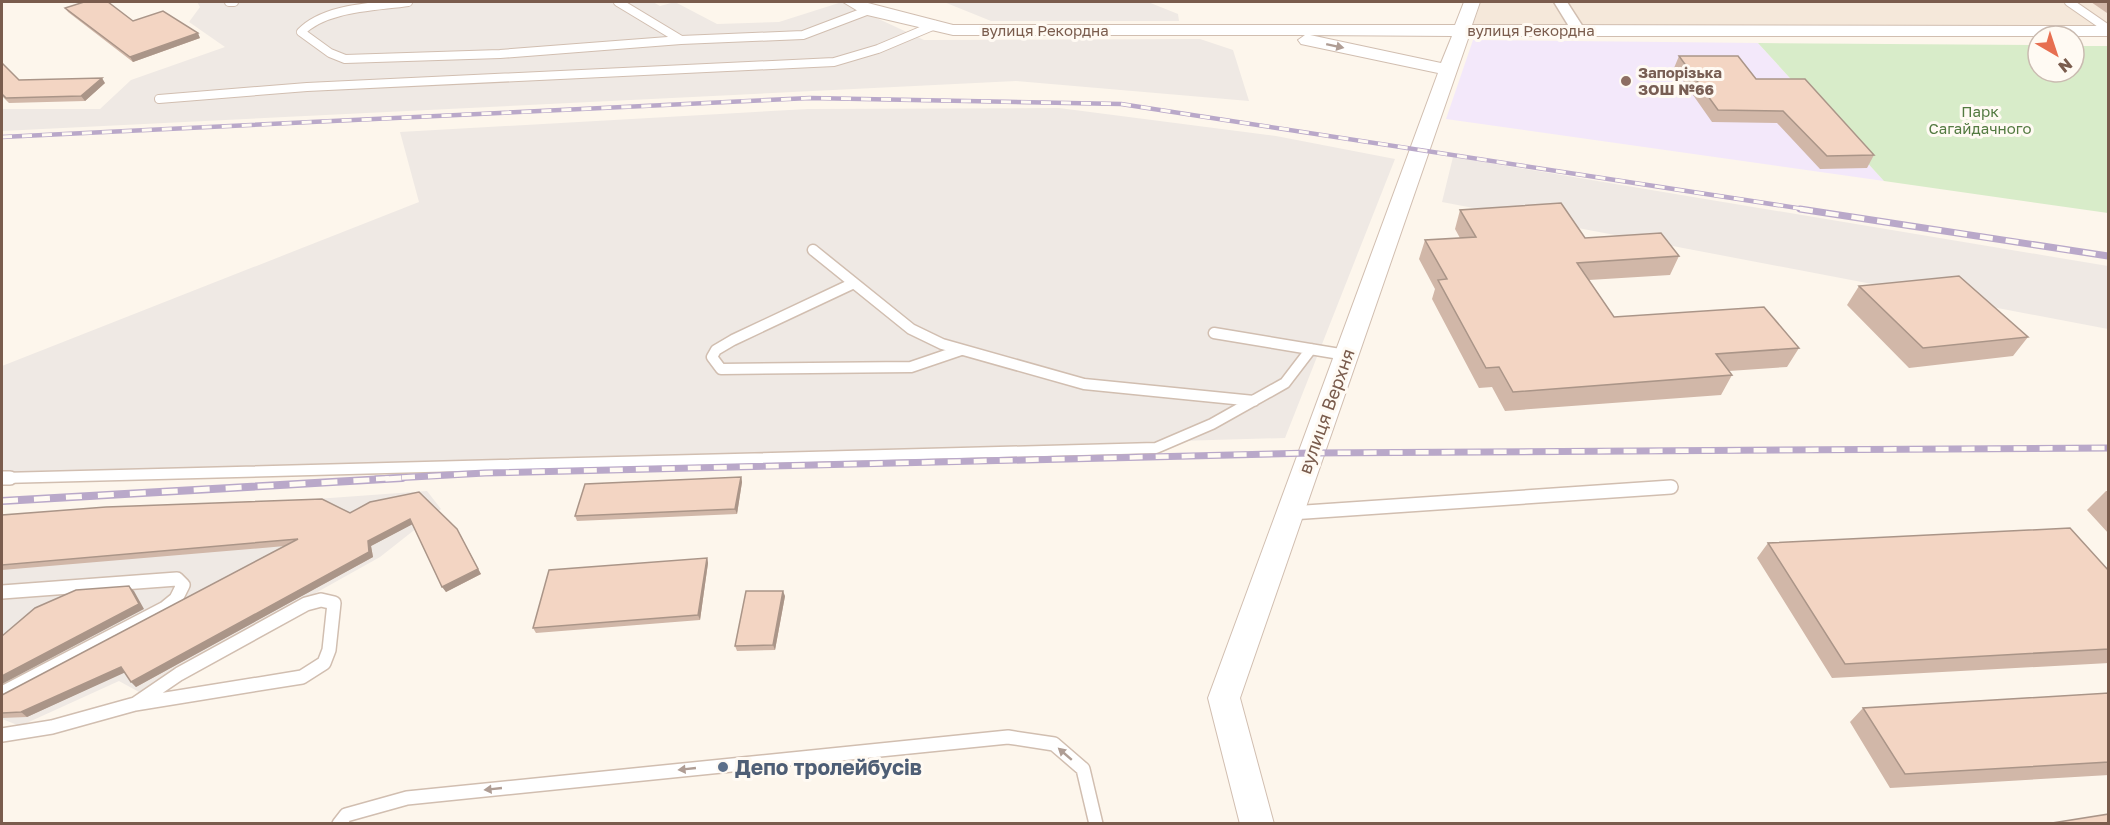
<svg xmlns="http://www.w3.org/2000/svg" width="2110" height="825" viewBox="0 0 2110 825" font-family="'Golos Text',sans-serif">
  <rect width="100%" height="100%" fill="#fdf6ec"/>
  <path fill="#f5e8da" d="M1481,2H2108V26L1473,25Z"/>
  <path fill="#efe9e4" d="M197,2H653L660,6L675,2L717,24L779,22L842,2L924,40L1200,39L1233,50L1249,101L1016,81L2,131V109H100L131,80L225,47L189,22L200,7Z
    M944,2H1148L1178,14L1179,21H991Z
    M1059,108L1276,136L1395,159L1285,438L2,475V366L419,202L400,132L808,109Z
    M1453,157L2108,266V329L1442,202Z
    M427,491L441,509L380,557L139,692L119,681L20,726L2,719V522Z"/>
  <path fill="#f3e8fa" d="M1473,40L1758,43L1884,181L1446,119Z"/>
  <path fill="#d8ecc9" d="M1758,43L2038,45V72H2074V46H2108V213L1884,181Z"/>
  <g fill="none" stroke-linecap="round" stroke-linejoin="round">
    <defs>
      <path id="service-far2" d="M229,2H234
        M408,2C375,7 325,7 301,32L330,53L345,59L500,54L681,40
        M618,2L681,40L803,35L869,10
        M2069,2L2108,29
        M159,99L307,87L834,62L878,49L935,25"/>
      <path id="service-far1" d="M813,250L911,329L942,344L1084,384L1254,401
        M854,283L733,340L716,350L712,357L721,369L911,367L961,350
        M1214,333L1346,355
        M2,478L1156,448L1212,424L1285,383L1311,349"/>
      <path id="service" d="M2,478H10
        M1291,513L1671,487
        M2,592L177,579L183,585L176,599L165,608L2,693
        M321,600L334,603L329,650L324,663L302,677L135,704L179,674L306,604Z
        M2,735L52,727L135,704
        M339,824L346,815L407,798L1008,737L1054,744L1083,769L1096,824"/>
      <path id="minor" d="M1554,2H1567L1585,30L1583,33H1573Z"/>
      <path id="tertiary" d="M843,2H864L953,25H1455L1464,2H1480L1472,25L2108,26V36H1469L1240,698L1274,824H1240L1208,698L1438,73L1301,44L1298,40L1305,35H953L863,14ZM1310,35L1452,36L1441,63Z"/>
    </defs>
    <use href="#service-far2" stroke="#d1beb0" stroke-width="10"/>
    <use href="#service-far1" stroke="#d1beb0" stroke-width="13"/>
    <use href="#service" stroke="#d1beb0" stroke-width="16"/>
    <use href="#minor" stroke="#d1beb0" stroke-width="3"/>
    <use href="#tertiary" stroke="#d1beb0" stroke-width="2"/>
    <use href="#service-far2" stroke="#fff" stroke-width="8"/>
    <use href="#service-far1" stroke="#fff" stroke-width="10"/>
    <use href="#service" stroke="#fff" stroke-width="13"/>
    <use href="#minor" fill="#fff" fill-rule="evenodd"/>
    <use href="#tertiary" fill="#fff" fill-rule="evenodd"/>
    <defs>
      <path id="rail-far2" d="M2,137L810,98L1121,104L1810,210"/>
      <path id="rail-far1" d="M1800,209L2108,256
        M376,479L485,473L1311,453L2108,448"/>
      <path id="rail" d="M2,501L402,478"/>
    </defs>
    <use href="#rail-far2" stroke="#b9a8c9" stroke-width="4.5"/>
    <use href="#rail-far1" stroke="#b9a8c9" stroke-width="7"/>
    <use href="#rail" stroke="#b9a8c9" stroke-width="8"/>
    <use href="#rail-far2" stroke="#fffaf3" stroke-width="3" stroke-dasharray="10" stroke-linecap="butt"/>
    <use href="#rail-far1" stroke="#fffaf3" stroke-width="4.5" stroke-dasharray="13" stroke-linecap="butt"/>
    <use href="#rail" stroke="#fffaf3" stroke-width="5" stroke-dasharray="16" stroke-linecap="butt"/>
  </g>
  <path fill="#d1b7a8" d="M2091,2H2109V13H2107Z
    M65,8L200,38L133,62L68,12Z
    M1679,56L1756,79L1874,155L1867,168L1820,169L1777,123L1712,122L1674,68Z
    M2,63L19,80L105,83L85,101L9,103L2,96Z
    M1460,210L1585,238L1679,256L1670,275L1589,280L1614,317L1799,348L1787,367L1729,371L1732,375L1721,395L1505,411L1492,387L1479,388L1432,299L1435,289L1419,259L1425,240L1460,238L1455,229Z
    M1859,286L2028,337L2013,356L1909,368L1847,305Z
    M741,477L742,482L737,514L577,521L575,516Z
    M2106,491H2109V534L2087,510Z
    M419,492L481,574L446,592L412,524L371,546L373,557L136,687L124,672L27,717L2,718V695L285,546L2,570V515L350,513Z
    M1768,543L2109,571V663L1832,678L1757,558Z
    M707,558L708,563L700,620L536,633L533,628Z
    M785,596L775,650L737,651L735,646Z
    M2109,693V775L1890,788L1850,722L1863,708Z"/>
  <path fill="#aa9588" d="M198,33L200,38L133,62L130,57Z
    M102,78L105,83L85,101L81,96Z
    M741,477L742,482L737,514L735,509Z
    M410,519L413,524L371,546L373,557L136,687L131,682L368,541Z
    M457,529L481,574L446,592L442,587Z
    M707,558L708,563L700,620L698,615Z
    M129,586L134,591L144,609L2,684V676Z
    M783,591L785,596L775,650L773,645Z
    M121,667L126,672L27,717L21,712Z"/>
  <path fill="#f3d5c3" stroke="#aa9588" stroke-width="1.5" d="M84,2H108L133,21L163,11L198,33L130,57L65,8Z
    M1679,56H1738L1756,79H1805L1874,155L1827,156L1783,111L1718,110Z
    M2,63L19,80L102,78L81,96L6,98L2,94Z
    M1561,203L1585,238L1661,233L1679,256L1577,263L1614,317L1764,307L1799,348L1716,354L1732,375L1513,392L1499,367L1486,368L1438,280L1447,279L1425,240L1476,237L1460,210Z
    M1959,276L2028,337L1923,348L1859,286Z
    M741,477L735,509L575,516L585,484Z
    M419,492L457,529L478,569L442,587L410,519L368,541L369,552L131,682L121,667L21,712L2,713V695L298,539L2,565V515L106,507L322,499L350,513L370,502Z
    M2070,528L2109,571V649L1845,664L1768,543Z
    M707,558L698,615L533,628L549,570Z
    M129,586L139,604L2,676V636L35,608L76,590Z
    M746,591H783L773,645L735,646Z
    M2109,693V762L1905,774L1863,708Z
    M2109,814V824L2052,823Z"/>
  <defs><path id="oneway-solid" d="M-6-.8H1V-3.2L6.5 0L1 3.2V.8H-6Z" transform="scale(1.5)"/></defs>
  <g fill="#af9d94">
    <use href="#oneway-solid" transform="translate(1335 46) rotate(12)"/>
    <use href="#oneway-solid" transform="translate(1065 754) rotate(-139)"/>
    <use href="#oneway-solid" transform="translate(687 769) rotate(174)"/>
    <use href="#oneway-solid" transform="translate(493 789) rotate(174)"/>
  </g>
  <circle fill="#8d6e63" stroke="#fffaf3" stroke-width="2" cx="1626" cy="81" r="6"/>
  <circle fill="#5c6f8a" stroke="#fffaf3" stroke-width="2" cx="723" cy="767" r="6"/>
  <g text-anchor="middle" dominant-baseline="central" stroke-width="6" stroke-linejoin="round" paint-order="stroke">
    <g font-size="15" fill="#7a5c4d" stroke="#fffaf3">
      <text x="1045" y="30">вулиця Рекордна</text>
      <text x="1531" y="30">вулиця Рекордна</text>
    </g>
    <g font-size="15" font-weight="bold" fill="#785e54" stroke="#fffaf3" text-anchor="start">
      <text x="1638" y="72">Запорізька<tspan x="1638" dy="17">ЗОШ №66</tspan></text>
    </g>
    <g font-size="15" fill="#537a41" stroke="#fffaf3">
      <text x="1980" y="111">Парк<tspan x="1980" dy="17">Сагайдачного</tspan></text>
    </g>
    <g font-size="18" fill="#7a5c4d" stroke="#fffaf3">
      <text transform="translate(1326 411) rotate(-70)">вулиця Верхня</text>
    </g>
    <g font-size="21" font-weight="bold" fill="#4e5e75" stroke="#fffaf3" text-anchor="start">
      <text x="735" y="767">Депо тролейбусів</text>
    </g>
  </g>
  <rect width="2110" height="825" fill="none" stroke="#7a5c4d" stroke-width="6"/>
  <g transform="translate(2056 54) rotate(141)"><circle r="28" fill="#fffaf3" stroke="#cabbb1" stroke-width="1.5"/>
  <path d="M0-4.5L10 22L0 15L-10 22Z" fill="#e76f51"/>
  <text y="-9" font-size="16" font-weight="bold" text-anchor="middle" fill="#7a5c4d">N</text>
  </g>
</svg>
